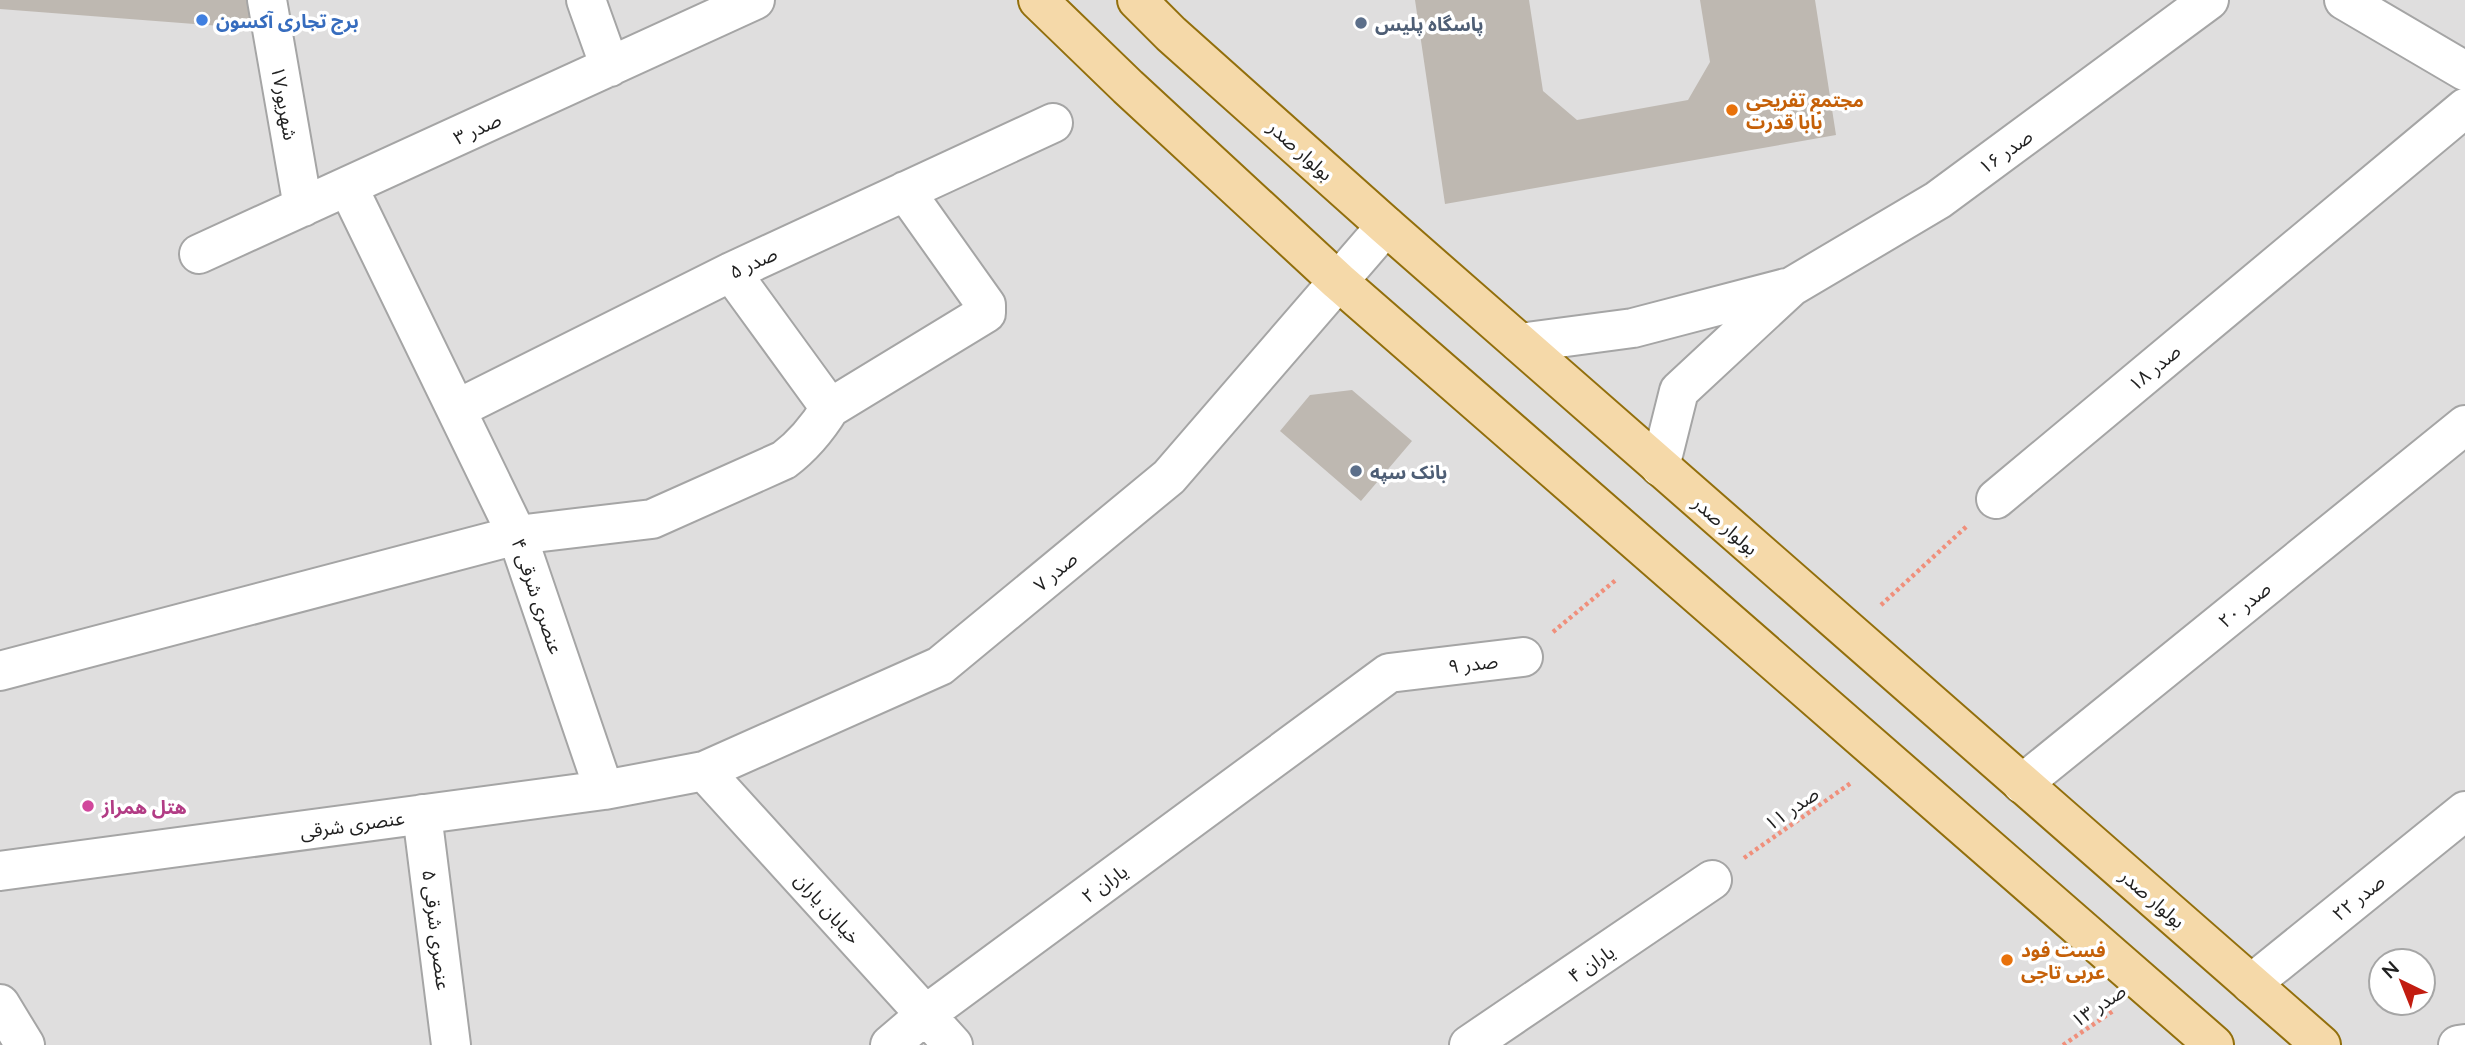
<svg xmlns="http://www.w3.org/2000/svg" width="2465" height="1045" viewBox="0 0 2465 1045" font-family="Lato,'Noto Sans Arabic',sans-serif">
  <rect width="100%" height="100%" fill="#f1efe9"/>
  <path fill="#dfdede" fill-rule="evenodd" d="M0,0H2465V1045H0ZM2381,961H2423V1003H2381Z"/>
  <path fill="#beb8b1" d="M0,0H257L273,30L0,9Z
    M1415,0H1529L1543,91L1577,120L1688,100L1710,62L1700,0H1815L1836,135L1445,204Z
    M1352,390L1412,441L1361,501L1280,431L1310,395Z"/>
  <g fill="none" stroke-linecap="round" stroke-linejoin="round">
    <defs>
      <path id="minor" d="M267,0L303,207
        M586,0L610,67
        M2344,0L2465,71
        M348,187L517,535L604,790
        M199,254L755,0
        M731,272L830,408L986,313V305L905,191
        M1520,343L1633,328L1786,288
        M457,409L731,272L1053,123
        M1660,467L1679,391L1791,287L1938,200L2209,0
        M1996,499L2465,108
        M0,671L517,535L652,519L784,460C804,445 817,429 830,408
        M704,771L953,1045
        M2022,784L2465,425
        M422,814L451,1045
        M0,871L604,790L704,771L940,666L1169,477L1386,226
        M2251,984L2465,811
        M0,1004L25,1045
        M890,1045L925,1015L1389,673L1523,657
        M1469,1045L1712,880
        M2458,1045L2465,1044"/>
      <path id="major" d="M1038,0L1128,87L1338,281L2214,1045
        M1137,0L1171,34L1386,226L2321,1045"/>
    </defs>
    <use href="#minor" stroke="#a5a5a5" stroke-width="42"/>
    <use href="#major" stroke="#926f0c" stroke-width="42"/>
    <path stroke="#f08f7b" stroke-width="4.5" stroke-dasharray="3.5 3.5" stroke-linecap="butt" d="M1881,605L1967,526
      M1553,632L1617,579
      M1744,858L1851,783
      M2063,1045L2113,1011"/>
    <use href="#minor" stroke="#fff" stroke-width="38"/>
    <use href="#major" stroke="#f5d9a9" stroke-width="38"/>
  </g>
  <circle fill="#3f7fe0" stroke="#fff" stroke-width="2.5" cx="202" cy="20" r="7"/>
  <g fill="#5c6f8a" stroke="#fff" stroke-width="2.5">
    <circle cx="1361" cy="23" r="7"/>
    <circle cx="1356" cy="471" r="7"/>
  </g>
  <g fill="#e8710a" stroke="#fff" stroke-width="2.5">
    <circle cx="1732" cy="110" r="7"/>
    <circle cx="2007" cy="960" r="7"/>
  </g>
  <circle fill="#d1479c" stroke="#fff" stroke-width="2.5" cx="88" cy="806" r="7"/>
  <g text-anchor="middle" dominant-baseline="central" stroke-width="7" stroke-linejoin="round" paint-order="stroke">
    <g font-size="19" font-weight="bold" fill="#366cbe" stroke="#fff" text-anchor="start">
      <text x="216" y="20">برج تجاری آکسون</text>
    </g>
    <g font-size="19" font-weight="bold" fill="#4e5e75" stroke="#fff" text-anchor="start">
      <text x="1375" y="23">پاسگاه پلیس</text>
      <text x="1370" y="471">بانک سپه</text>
    </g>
    <g font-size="19" font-weight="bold" fill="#c56008" stroke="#fff" text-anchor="start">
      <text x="1746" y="99">مجتمع تفریحی<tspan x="1746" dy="22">بابا قدرت</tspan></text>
      <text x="2021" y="949">فست فود<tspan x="2021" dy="22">عربی تاجی</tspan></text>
    </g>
    <g font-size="19" fill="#212121" stroke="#fff">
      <text transform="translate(285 103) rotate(80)">۱۷شهریور</text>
      <text transform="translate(477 128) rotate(-25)">صدر ۳</text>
      <text transform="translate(1301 150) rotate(42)">بولوار صدر</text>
      <text transform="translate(2005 151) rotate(-36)">صدر ۱۶</text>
      <text transform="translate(753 262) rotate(-25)">صدر ۵</text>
      <text transform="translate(2154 367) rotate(-40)">صدر ۱۸</text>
      <text transform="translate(1726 525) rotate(41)">بولوار صدر</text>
      <text transform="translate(1055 571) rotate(-40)">صدر ۷</text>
      <text transform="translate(538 596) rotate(71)">عنصری شرقی ۴</text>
      <text transform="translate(2244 604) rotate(-39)">صدر ۲۰</text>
      <text transform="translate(1473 663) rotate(-7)">صدر ۹</text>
      <text transform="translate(1791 808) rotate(-35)">صدر ۱۱</text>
      <text transform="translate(352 824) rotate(-8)">عنصری شرقی</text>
      <text transform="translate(1104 883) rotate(-36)">یاران ۲</text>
      <text transform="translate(2358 897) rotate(-39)">صدر ۲۲</text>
      <text transform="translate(2153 898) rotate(41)">بولوار صدر</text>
      <text transform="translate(828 908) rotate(48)">خیابان یاران</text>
      <text transform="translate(437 930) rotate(83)">عنصری شرقی ۵</text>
      <text transform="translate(1591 963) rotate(-34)">یاران ۴</text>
      <text transform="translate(2098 1005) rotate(-34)">صدر ۱۳</text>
    </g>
    <g font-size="19" font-weight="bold" fill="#b23c85" stroke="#fff" text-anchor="start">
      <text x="102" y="806">هتل همراز</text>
    </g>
  </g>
  <g transform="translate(2402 982) rotate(317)"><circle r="33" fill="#ffffff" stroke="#a6a6a6" stroke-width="2"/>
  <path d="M0-5L12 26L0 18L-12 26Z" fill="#c21c10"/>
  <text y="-10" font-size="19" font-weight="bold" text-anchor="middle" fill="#212121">N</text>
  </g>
</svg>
